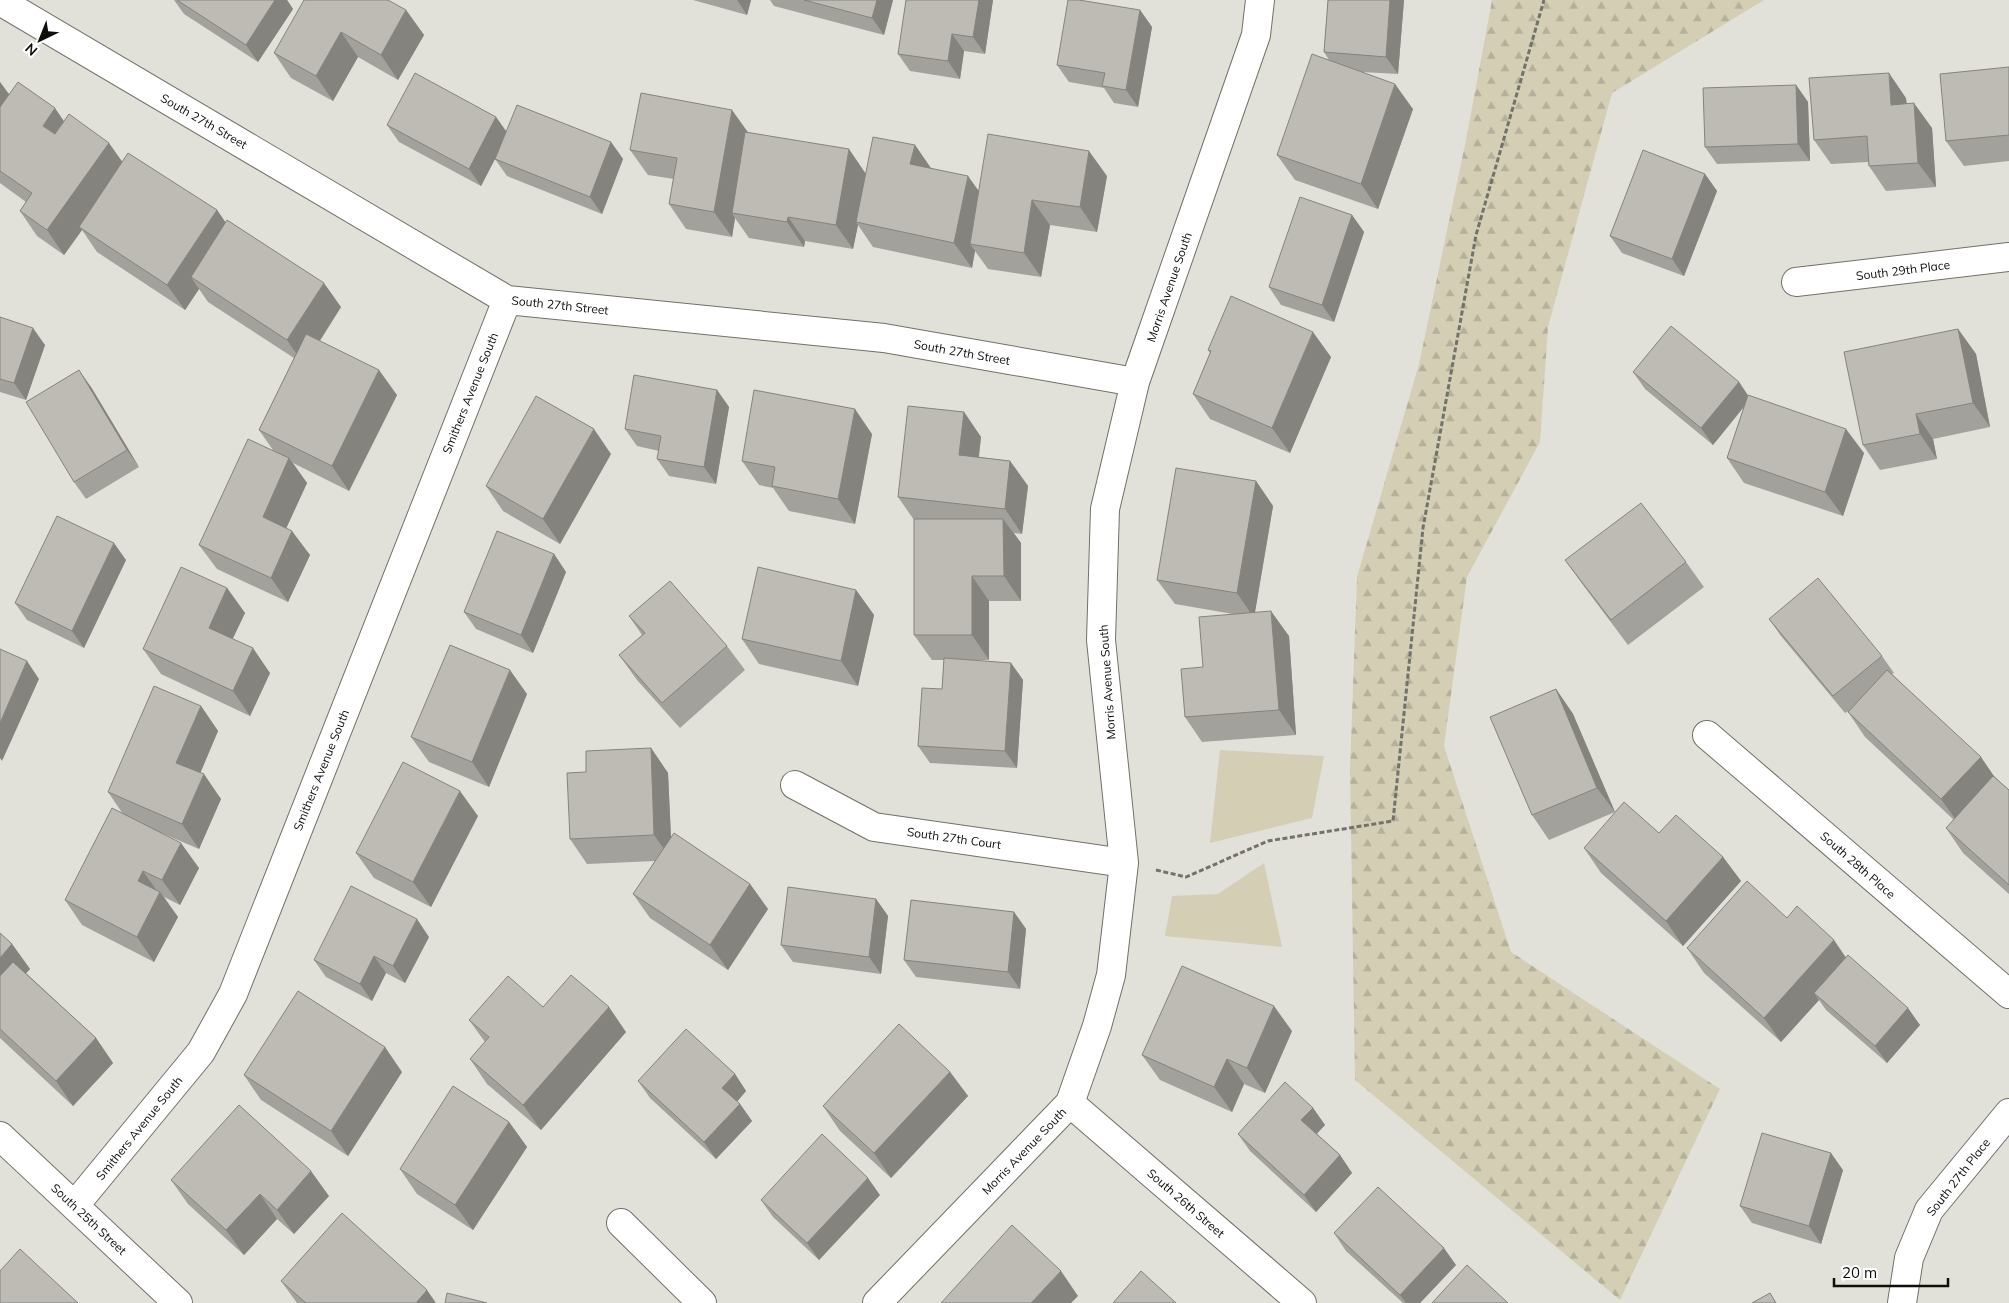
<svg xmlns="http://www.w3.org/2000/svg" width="2009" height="1303" viewBox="0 0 2009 1303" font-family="Mulish,sans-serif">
  <defs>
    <pattern id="forest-firs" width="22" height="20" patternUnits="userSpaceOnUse" patternTransform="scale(1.25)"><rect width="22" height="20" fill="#d4ceb4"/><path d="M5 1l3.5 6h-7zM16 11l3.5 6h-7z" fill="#b5b099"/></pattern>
  </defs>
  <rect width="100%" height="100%" fill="#e2e1d9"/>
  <path fill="url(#forest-firs)" d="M1492,0H1764L1612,93L1548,327L1540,442L1467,577L1444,746L1511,952L1720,1089L1620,1300L1355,1080L1350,770L1357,577L1419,364L1466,140Z"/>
  <path fill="#d4ceb4" d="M1220,750L1324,756L1312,818L1210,843Z
    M1264,863L1282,947L1165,936L1172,896L1218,894Z"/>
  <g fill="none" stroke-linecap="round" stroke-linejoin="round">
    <defs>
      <path id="street" d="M0,1L507,300L884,338L1135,382
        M1796,282L2009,257
        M1707,735L2009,994
        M795,785L874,827L1124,863
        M1070,1103L1302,1303
        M0,1136L178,1303
        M75,1205L201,1052L233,994L507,300
        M621,1223L702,1303
        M877,1303L1070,1103L1097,1026L1111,975L1124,863L1101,640L1105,509L1135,382L1256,35L1260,0
        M1902,1303L1909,1258L1929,1210L2009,1113"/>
    </defs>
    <use href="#street" stroke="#717069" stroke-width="30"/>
    <path stroke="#72726c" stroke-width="3" stroke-dasharray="5 2.5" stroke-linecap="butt" d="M1156,870L1186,877L1268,841L1393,821L1423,528L1476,235L1544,0"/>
    <use href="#street" stroke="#fff" stroke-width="28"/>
  </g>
  <path fill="#a3a19b" d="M174,0H287L293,9L258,62L184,14Z
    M693,0H751L747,15Z
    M770,0H893L884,35L774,6Z
    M906,0H993L985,54L964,51L960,79L910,71L898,54Z
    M1328,0H1404L1398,74L1361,72L1413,109L1378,209L1295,180L1277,155L1329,60L1324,52Z
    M406,10L424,35L398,80L358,57L333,101L291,78L274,53Z
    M1140,10L1152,27L1138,107L1114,103L1104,88L1069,82L1057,65Z
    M2009,67V161L1964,166L1946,141Z
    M0,82L9,94L64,121L122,162L217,210L226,223L341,307L320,341L397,395L349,491L293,463L307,483L286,528L310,555L288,602L217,569L199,545L273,450L259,430L294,358L208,302L199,289L185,310L97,252L82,230L64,255L37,236L20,211L26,202L0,183Z
    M1796,85L1808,102L1810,161L1717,164L1705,147Z
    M1906,98L1907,104L1932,128L1936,187L1886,191L1869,166L1868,162L1831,164L1814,140Z
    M496,117L506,131L611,142L623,159L602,214L507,176L495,159L481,186L399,142L387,125Z
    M748,132L866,174L915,145L931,168L979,191L1107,176L1097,232L1050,225L1041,277L988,269L975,251L972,268L873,247L858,225L853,249L805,241L804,247L749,238L735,218L732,237L686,229L669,204L674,179L648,175L630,150Z
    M1705,174L1717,191L1684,276L1622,253L1610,236Z
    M1352,215L1364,232L1334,322L1281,305L1269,287Z
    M0,317L45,345L26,400L0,392Z
    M1958,329L1976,354L1990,427L1933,439L1937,459L1880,470L1863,445Z
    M1208,350L1331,357L1290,453L1210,419L1193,394L1210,353Z
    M1633,372L1739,382L1748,395L1864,453L1843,516L1744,483L1727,458L1744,407L1713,445L1645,389Z
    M91,387L139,467L86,499L74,482Z
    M717,390L729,407L716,484L669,476L657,459L659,451L637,446L625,429Z
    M964,412L981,437L979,457L1010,461L1028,486L1022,534L1014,533L1021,543V601H989V660H969L1011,663L1023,680L1017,768L930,763L918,746L942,689L944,660H932L914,635V520L898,497Z
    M872,434L855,524L789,511L773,488L759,485L742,461Z
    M611,454L560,544L503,511L486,486Z
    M1256,481L1273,506L1255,612L1289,636L1296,735L1202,742L1185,717L1203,667L1233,614L1175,604L1157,580Z
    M554,554L566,572L533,653L476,629L464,612Z
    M126,560L84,648L27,620L15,603Z
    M1565,560L1686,562L1704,587L1628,645L1583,585Z
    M227,588L245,613L232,639L270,673L250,716L161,674L143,649Z
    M856,590L874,615L858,686L759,664L742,639Z
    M629,616L727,646L745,670L680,728L637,680L619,655L642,635Z
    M1769,619L1882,656L1894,673L1892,674L1995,777L2009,790V894L1963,853L1946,828L1954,820L1865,737L1848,712L1849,711L1845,713L1781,636Z
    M1556,689L1573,714L1615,812L1549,840L1532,815Z
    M527,694L489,787L429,762L411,737Z
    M201,706L218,731L200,773L221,799L199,849L159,832L199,868L180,905L164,897L178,917L154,962L82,925L65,900L123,814L108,792Z
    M651,748L668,773L671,837L750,884L768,909L728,970L650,918L633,894L655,861L587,864L570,839L586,772Z
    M478,816L431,907L374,878L356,853Z
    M1659,833L1723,857L1741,881L1683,946L1601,873L1584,848Z
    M876,899L888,916L881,974L793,962L781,945Z
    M1014,912L1026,929L1020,989L916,977L904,960Z
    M1787,918L1846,957L1920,1025L1887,1063L1826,1010L1819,1000L1781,1042L1704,973L1687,948Z
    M0,933L12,944L30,969L26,973L96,1038L113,1063L73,1106L0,1038Z
    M429,937L405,983L386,973L372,1001L326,977L314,960Z
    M543,1007L626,1032L541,1130L487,1084L470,1059L485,1042L469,1020Z
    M1292,1031L1265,1093L1244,1084L1232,1112L1160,1080L1142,1055Z
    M402,1072L348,1156L261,1100L244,1075Z
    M950,1072L968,1096L891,1178L840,1131L823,1106Z
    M735,1074L746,1091L737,1102L740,1104L752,1121L716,1159L650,1098L638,1081Z
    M1313,1108L1325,1125L1317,1134L1340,1155L1352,1173L1316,1212L1250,1151L1238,1134Z
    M509,1122L527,1147L473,1230L417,1194L400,1169Z
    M1843,1170L1821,1244L1752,1223L1740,1206Z
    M171,1180L329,1196L294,1234L277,1219L244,1255L188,1204Z
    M880,1195L819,1260L773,1217L761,1200Z
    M1334,1233L1456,1265L1420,1303H1403L1346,1251Z
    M281,1281L436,1303H297Z"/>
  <path fill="#84837e" d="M275,0H287L293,9L258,62L246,45Z
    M737,0H751L747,15Z
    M877,0H893L884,35L872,18Z
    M979,0H993L985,54L973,37Z
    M1390,0H1404L1398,74L1386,57Z
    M406,10L424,35L398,80L381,55Z
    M1140,10L1152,27L1138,107L1126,90Z
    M341,32L358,57L333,101L316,76Z
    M952,34L964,51L960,79L948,61Z
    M1889,73L1906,98L1908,129L1891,105Z
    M0,82L13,100L0,119Z
    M1395,84L1413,109L1378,209L1361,184Z
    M1796,85L1808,102L1810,161L1798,144Z
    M1914,103L1932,128L1936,187L1918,163Z
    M55,108L72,133L60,150L43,126Z
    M732,110L750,135L732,213L735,218L732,237L714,212Z
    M496,117L508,134L481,186L469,169Z
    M611,142L623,159L602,214L590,197Z
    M109,143L126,167L79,227L82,230L64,255L47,230Z
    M915,145L932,170L910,164Z
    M849,149L866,174L856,222L858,225L853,249L836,225Z
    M1089,151L1107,176L1097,232L1080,207Z
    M1705,174L1717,191L1684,276L1672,259Z
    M968,176L986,201L970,244L975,251L972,268L954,243Z
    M1032,200L1050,225L1041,277L1024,253Z
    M217,210L234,235L191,277L199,289L185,310L167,285Z
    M1352,215L1364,232L1334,322L1322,305Z
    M788,217L805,241L804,247L787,222Z
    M324,283L341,307L304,365L287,340Z
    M33,328L45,345L26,400L14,383Z
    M1958,329L1976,354L1990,427L1973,403Z
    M1313,332L1331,357L1290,453L1272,428Z
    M79,370L91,387L139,467L127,450Z
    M379,370L397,395L349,491L332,466Z
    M1739,382L1750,399L1713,445L1701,428Z
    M717,390L729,407L716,484L704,467Z
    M855,409L872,434L855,524L838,499Z
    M964,412L981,437L976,479L959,455Z
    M1916,414L1933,439L1937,459L1920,434Z
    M594,429L611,454L560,544L543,519Z
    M1846,429L1864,453L1843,516L1825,492Z
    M289,458L307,483L280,542L263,517Z
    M1010,461L1028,486L1022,534L1005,509Z
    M1256,481L1273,506L1254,618L1237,593Z
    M1003,519L1021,543V601L1004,576Z
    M292,531L310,555L288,602L271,578Z
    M114,543L126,560L84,648L72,631Z
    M554,554L566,572L533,653L521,635Z
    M972,576L989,601V660L972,635Z
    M227,588L245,613L226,653L209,628Z
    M856,590L874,615L858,686L841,661Z
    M1271,611L1289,636L1296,735L1279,710Z
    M253,648L270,673L250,716L233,691Z
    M27,661L39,679L2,761L0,758V723Z
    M1011,663L1023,680L1017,768L1005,751Z
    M510,670L527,694L489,787L472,762Z
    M1556,689L1573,714L1615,812L1597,788Z
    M201,706L218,731L194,788L176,763Z
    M651,748L668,773L672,860L654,835Z
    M1981,757L1998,782L1959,824L1941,799Z
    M204,774L221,799L199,849L182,824Z
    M460,791L478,816L431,907L413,882Z
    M181,843L199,868L180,905L162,880Z
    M1723,857L1741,881L1683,946L1666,921Z
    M143,871L159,894L160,892L178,917L154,962L137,937L138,881Z
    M750,884L768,909L728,970L710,945Z
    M876,899L888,916L881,974L869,957Z
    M1014,912L1026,929L1020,989L1008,972Z
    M417,919L429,937L405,983L393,966Z
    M1834,940L1851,965L1814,993L1819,1000L1781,1042L1764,1018Z
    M12,944L30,969L0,1001V958Z
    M374,956L386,973L372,1001L360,984Z
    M1274,1006L1292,1031L1265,1093L1247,1068Z
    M609,1007L626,1032L541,1130L523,1105Z
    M1908,1008L1920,1025L1887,1063L1875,1046Z
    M96,1038L113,1063L73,1106L56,1081Z
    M385,1047L402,1072L348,1156L331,1131Z
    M1227,1059L1244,1084L1232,1112L1214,1087Z
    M950,1072L968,1096L891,1178L874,1153Z
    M735,1074L746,1091L734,1105L722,1088Z
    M740,1104L752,1121L716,1159L704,1142Z
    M1313,1108L1325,1125L1313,1137L1301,1120Z
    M509,1122L527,1147L473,1230L455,1205Z
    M1831,1153L1843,1170L1821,1244L1809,1226Z
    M1340,1155L1352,1173L1316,1212L1304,1195Z
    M311,1171L329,1196L294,1234L277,1210Z
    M868,1178L880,1195L819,1260L807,1243Z
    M260,1194L277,1219L244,1255L226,1230Z
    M1444,1248L1456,1265L1420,1303H1406L1400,1295Z
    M1061,1271L1078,1296L1071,1303H1031Z
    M427,1290L436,1303H416Z"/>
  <path fill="#bdbbb4" stroke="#84837e" d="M177,0H275L246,45Z
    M304,0H388L406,10L381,55L341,32L316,76L274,53Z
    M804,0H877L872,18Z
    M906,0H979L973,37L952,34L948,61L898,54Z
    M1068,0H1079L1140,10L1126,90L1102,86L1105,73L1057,65Z
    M1328,0H1390L1386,57L1324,52Z
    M1312,54L1395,84L1361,184L1277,155Z
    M2009,67V135L1946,141L1940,74Z
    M415,73L496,117L469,169L387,125Z
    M1889,73L1891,105L1914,103L1918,163L1869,166L1867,136L1814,140L1809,78Z
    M18,82L55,108L43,126L55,134L69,114L109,143L47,230L20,211L32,193L0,171V107Z
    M1796,85L1798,144L1705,147L1703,88Z
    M641,93L732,110L714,212L669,204L677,158L630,150Z
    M517,105L611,142L590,197L495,159Z
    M745,132L849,149L836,225L788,217L787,222L732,213Z
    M988,134L1089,151L1080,207L1032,200L1024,253L970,244Z
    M873,137L915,145L910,164L968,176L954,243L856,222Z
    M1643,150L1705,174L1672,259L1610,236Z
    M128,153L217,210L167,285L79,227Z
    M1300,197L1352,215L1322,305L1269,287Z
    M227,220L324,283L287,340L191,277Z
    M1231,296L1313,332L1272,428L1193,394L1211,351L1208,350Z
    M0,317L33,328L14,383L0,379Z
    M1671,326L1739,382L1701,428L1633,372Z
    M1958,329L1973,403L1916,414L1920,434L1863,445L1844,352Z
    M306,334L379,370L332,466L259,430Z
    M79,370L127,450L74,482L26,402Z
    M634,375L717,390L704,467L657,459L661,436L625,429Z
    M754,390L855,409L838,499L772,486L775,467L742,461Z
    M1748,395L1846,429L1825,492L1727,458Z
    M536,396L594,429L543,519L486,486Z
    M908,406L964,412L959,455L1010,461L1005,509L898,497Z
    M248,439L289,458L263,517L292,531L271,578L199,545Z
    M1176,468L1256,481L1237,593L1157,580Z
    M1641,503L1686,562L1611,620L1565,560Z
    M57,516L114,543L72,631L15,603Z
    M914,519H1003L1004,576H972V635H914Z
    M497,531L554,554L521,635L464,612Z
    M181,567L227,588L209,628L253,648L233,691L143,649Z
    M758,567L856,590L841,661L742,639Z
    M1818,578L1882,656L1833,696L1769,619Z
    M670,581L727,646L662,703L619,655L645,633L629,616Z
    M1271,611L1279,710L1185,717L1181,669L1203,667L1199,617Z
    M450,645L510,670L472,762L411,737Z
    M0,649L27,661L0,723Z
    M944,658L1011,663L1005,751L918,746L922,688L942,689Z
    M1887,670L1981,757L1941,799L1848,712Z
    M154,686L201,706L176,763L204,774L182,824L108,792Z
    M1556,689L1597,788L1532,815L1490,717Z
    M651,748L654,835L570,839L567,773L586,772V751Z
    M403,762L460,791L413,882L356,853Z
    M1993,776L2009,790V885L1946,828Z
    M1624,802L1659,833L1676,815L1723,857L1666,921L1584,848Z
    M112,808L181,843L162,880L143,871L138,881L160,892L137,937L65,900Z
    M674,833L750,884L710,945L633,894Z
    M1747,881L1787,918L1797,906L1834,940L1764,1018L1687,948Z
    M351,886L417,919L393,966L374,956L360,984L314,960Z
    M788,887L876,899L869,957L781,945Z
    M911,900L1014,912L1008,972L904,960Z
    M0,933L12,944L0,958Z
    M1848,955L1908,1008L1875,1046L1814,993Z
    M13,962L96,1038L56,1081L0,1029V976Z
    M1182,966L1274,1006L1247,1068L1227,1059L1214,1087L1142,1055Z
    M571,975L609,1007L523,1105L470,1059L489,1037L469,1020L508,976L543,1007Z
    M298,991L385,1047L331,1131L244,1075Z
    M899,1024L950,1072L874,1153L823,1106Z
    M686,1029L735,1074L722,1088L740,1104L704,1142L638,1081Z
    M1285,1082L1313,1108L1301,1120L1340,1155L1304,1195L1238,1134Z
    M453,1086L509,1122L455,1205L400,1169Z
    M239,1105L311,1171L277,1210L260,1194L226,1230L171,1180Z
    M1762,1133L1831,1153L1809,1226L1740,1206Z
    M822,1134L868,1178L807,1243L761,1200Z
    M1378,1187L1444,1248L1400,1295L1334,1233Z
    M342,1213L427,1290L416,1303H306L281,1281Z
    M1012,1225L1061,1271L1031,1303H941Z
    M20,1249L78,1303H0V1271Z
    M1467,1265L1508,1303H1432Z
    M1141,1271L1176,1303H1113Z
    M447,1293L487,1303H445Z
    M1770,1293L1776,1303H1752Z"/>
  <g text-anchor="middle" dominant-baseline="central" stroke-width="4" stroke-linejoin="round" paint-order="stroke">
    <g font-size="12" fill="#0e0e0b" stroke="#fff">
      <text transform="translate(204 121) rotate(30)">South 27th Street</text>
      <text transform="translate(1903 270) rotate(-7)">South 29th Place</text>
      <text transform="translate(1169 287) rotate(-71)">Morris Avenue South</text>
      <text transform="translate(560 305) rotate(6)">South 27th Street</text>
      <text transform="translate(962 352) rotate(10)">South 27th Street</text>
      <text transform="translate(470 393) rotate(-68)">Smithers Avenue South</text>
      <text transform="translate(1107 682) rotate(-94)">Morris Avenue South</text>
      <text transform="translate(321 770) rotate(-68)">Smithers Avenue South</text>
      <text transform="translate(954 838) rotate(8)">South 27th Court</text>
      <text transform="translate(1858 865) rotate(41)">South 28th Place</text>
      <text transform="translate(139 1128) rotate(-51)">Smithers Avenue South</text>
      <text transform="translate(1024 1151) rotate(-46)">Morris Avenue South</text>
      <text transform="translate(1958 1177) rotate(-52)">South 27th Place</text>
      <text transform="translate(1186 1203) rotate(41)">South 26th Street</text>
      <text transform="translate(89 1219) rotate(43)">South 25th Street</text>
    </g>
  </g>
  <g transform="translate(40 40) rotate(223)" stroke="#ffffff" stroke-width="4" paint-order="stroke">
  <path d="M0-4L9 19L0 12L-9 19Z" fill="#0e0e0b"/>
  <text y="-8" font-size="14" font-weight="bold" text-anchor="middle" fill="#0e0e0b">N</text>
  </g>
  <path d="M1834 1278v8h114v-8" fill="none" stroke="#0e0e0b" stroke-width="2.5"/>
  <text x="1842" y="1278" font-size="15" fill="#0e0e0b" stroke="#ffffff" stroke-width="4" paint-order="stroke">20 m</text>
</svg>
